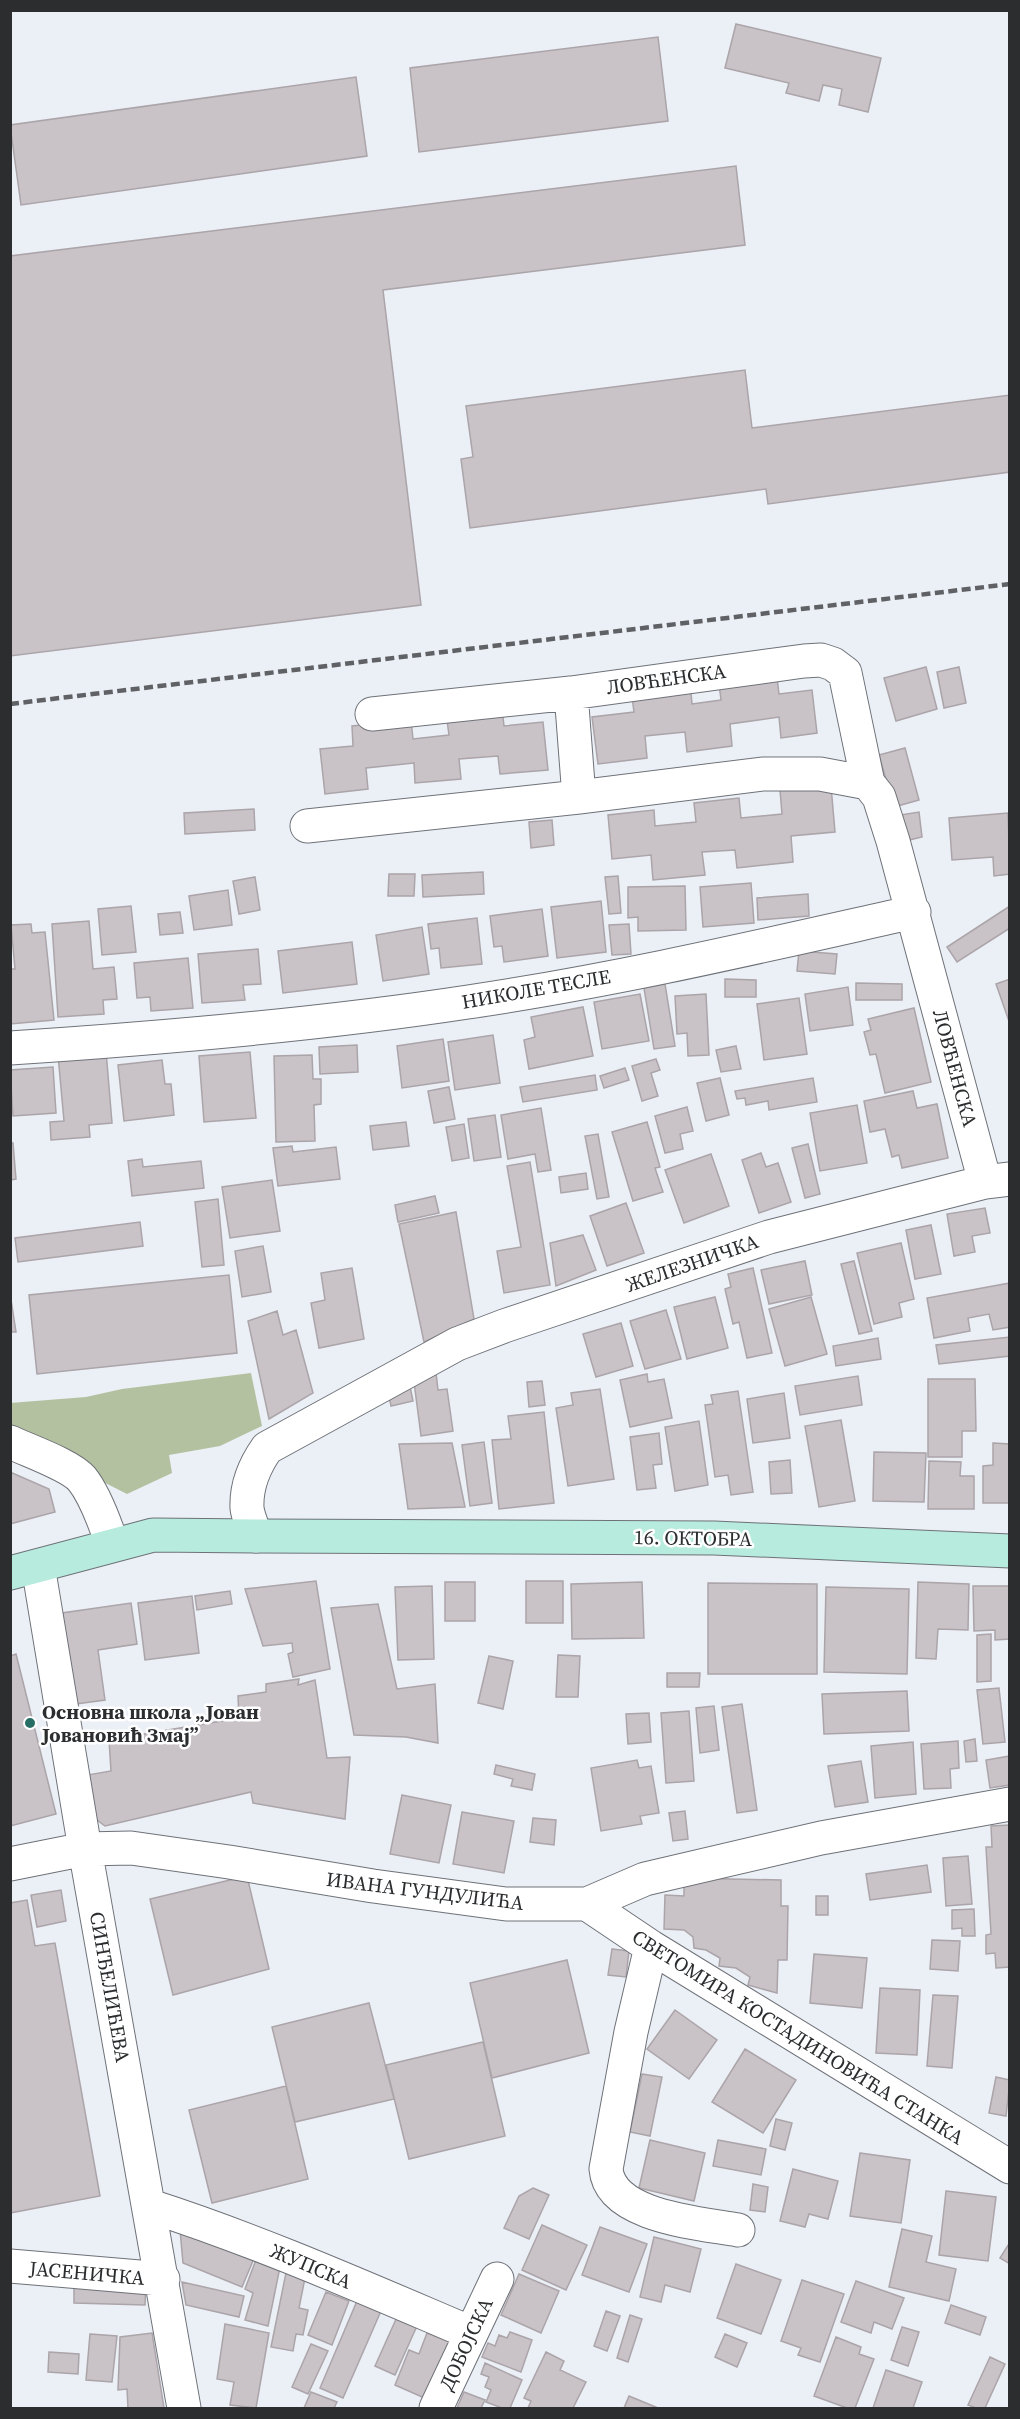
<svg xmlns="http://www.w3.org/2000/svg" width="1020" height="2419" viewBox="0 0 1020 2419" font-family="'Source Serif 4',serif">
  <rect width="100%" height="100%" fill="#ebeff6"/>
  <path fill="#b4c1a0" d="M251,1373L262,1426L220,1446L169,1455L172,1473L127,1494L11,1435L10,1403L86,1397L122,1389Z"/>
  <path fill="#c9c2c7" stroke="#aba4a9" stroke-width="1.5" d="M736,24L881,58L868,112L839,105L842,89L823,85L819,101L786,93L789,83L725,68Z
    M658,37L668,121L419,152L410,68Z
    M356,77L367,156L21,205L10,125Z
    M736,166L745,245L383,290L421,605L10,656V256Z
    M745,370L752,428L1010,395V472L768,504L766,489L470,528L461,459L473,457L466,406Z
    M926,667L937,709L896,721L884,678Z
    M959,667L966,703L944,708L937,672Z
    M776,669L779,694L812,690L817,733L781,738L779,717L730,724L732,746L687,752L685,732L645,736L647,758L598,764L592,717L634,712L631,689L690,682L692,704L721,700L718,676Z
    M502,708L504,726L543,722L548,770L500,774L498,756L459,759L461,779L415,783L414,763L366,768L368,789L325,794L320,749L353,746L352,726L411,720L413,739L449,735L446,713Z
    M905,748L919,800L894,807L879,755Z
    M831,786L835,832L791,836L793,862L737,868L735,850L702,852L705,875L653,880L651,855L612,859L608,815L654,810L655,826L696,822L694,803L739,798L741,818L782,814L780,790Z
    M254,809L255,830L185,834L184,813Z
    M919,812L922,837L905,841L900,815Z
    M1008,813L1010,874L994,876L993,857L952,860L949,818Z
    M552,820L554,845L531,848L529,822Z
    M483,872L484,894L423,897L422,875Z
    M389,874H415L414,896H388Z
    M618,876L621,913L609,914L605,877Z
    M255,877L260,910L239,914L233,881Z
    M751,883L754,923L703,927L700,887Z
    M685,886L686,930L638,931V917L628,918V887Z
    M228,890L232,925L194,930L189,896Z
    M808,894L809,916L758,920L757,898Z
    M601,901L606,952L557,958L551,907Z
    M131,906L136,952L102,955L98,909Z
    M1010,906V928L957,962L947,947Z
    M542,909L548,956L504,962L502,946L494,947L490,916Z
    M180,912L183,933L160,935L158,914Z
    M477,918L482,964L441,968L439,948L431,949L428,924Z
    M89,921L93,969L114,967L117,999L103,1000L104,1014L58,1017L52,924Z
    M31,924L32,933L45,932L54,1020L10,1024V969H15L11,925Z
    M629,924L631,954L612,955L609,925Z
    M422,927L429,974L383,981L376,935Z
    M352,942L357,984L283,993L278,951Z
    M258,949L261,984L243,985L245,1000L202,1003L198,954Z
    M799,951L837,954L835,974L797,971Z
    M188,958L193,1008L151,1011L150,997L137,998L134,963Z
    M725,979L756,980V997H725Z
    M1010,979V1024L996,984Z
    M856,983L902,984V1000H856Z
    M665,984L675,1046L654,1049L644,988Z
    M848,987L853,1025L810,1031L805,994Z
    M640,994L649,1041L602,1049L594,1002Z
    M706,994L709,1055L688,1056L687,1033L677,1034L675,996Z
    M799,998L807,1054L764,1060L757,1004Z
    M583,1007L593,1056L529,1069L524,1040L535,1037L531,1017Z
    M914,1008L931,1082L885,1093L876,1054L870,1055L864,1032L871,1030L868,1019Z
    M493,1035L500,1083L455,1090L448,1042Z
    M443,1039L449,1081L402,1088L397,1046Z
    M357,1045L358,1072L320,1074L319,1047Z
    M736,1046L741,1069L721,1072L716,1050Z
    M106,1051L112,1123L89,1125L90,1137L51,1140L50,1122L64,1121L58,1055Z
    M250,1052L256,1118L204,1122L199,1056Z
    M312,1055L313,1079H321V1104L314,1105L315,1141L276,1142L274,1056Z
    M656,1059L660,1070L651,1073L658,1096L642,1101L632,1066Z
    M162,1060L165,1084H171L174,1115L124,1121L118,1065Z
    M53,1067L56,1113L13,1116L10,1070Z
    M625,1068L629,1080L604,1088L600,1076Z
    M595,1075L597,1090L523,1102L520,1087Z
    M720,1078L729,1115L706,1121L697,1083Z
    M813,1078L817,1102L769,1110L768,1101L746,1105L745,1098L737,1099L735,1091Z
    M449,1087L455,1119L434,1123L428,1091Z
    M913,1091L917,1108L937,1104L948,1158L902,1168L899,1155L892,1157L885,1129L870,1132L864,1101Z
    M857,1105L867,1163L820,1171L810,1113Z
    M687,1107L693,1131L680,1134L683,1149L665,1153L655,1116Z
    M541,1108L551,1170L538,1172L535,1154L508,1159L501,1115Z
    M495,1115L501,1157L474,1161L468,1119Z
    M406,1122L409,1146L373,1150L370,1126Z
    M647,1122L660,1167L655,1168L663,1192L633,1201L612,1132Z
    M464,1124L469,1158L452,1161L446,1127Z
    M598,1134L609,1197L597,1199L585,1136Z
    M10,1143H13L16,1179L10,1180Z
    M808,1144L820,1194L805,1198L792,1148Z
    M292,1146L293,1152L336,1147L340,1179L278,1186L273,1148Z
    M761,1153L766,1167L778,1163L791,1202L759,1213L742,1160Z
    M711,1154L729,1206L684,1223L665,1170Z
    M142,1159L143,1167L201,1161L204,1188L132,1196L128,1161Z
    M530,1162L550,1285L504,1293L497,1251L521,1247L507,1166Z
    M586,1173L588,1189L561,1193L559,1177Z
    M272,1180L280,1231L230,1238L222,1187Z
    M435,1196L439,1213L398,1222L395,1205Z
    M218,1199L224,1265L202,1267L195,1202Z
    M626,1203L644,1253L607,1266L590,1216Z
    M985,1208L990,1233L972,1236L975,1252L954,1256L947,1214Z
    M456,1212L474,1319L424,1342L399,1224Z
    M140,1222L143,1246L18,1262L15,1238Z
    M931,1225L941,1274L915,1279L906,1230Z
    M583,1235L596,1270L556,1286L550,1243Z
    M901,1243L914,1299L899,1303L902,1317L874,1324L857,1253Z
    M263,1246L271,1292L242,1297L235,1251Z
    M805,1261L812,1295L769,1304L761,1270Z
    M854,1261L872,1331L859,1334L841,1264Z
    M352,1268L364,1339L319,1348L311,1303L325,1300L321,1273Z
    M753,1268L772,1353L747,1358L739,1322L733,1324L725,1289L731,1287L728,1274Z
    M229,1275L237,1353L37,1374L29,1295Z
    M1010,1283V1327L993,1330L989,1314L968,1318L970,1331L934,1338L927,1298Z
    M10,1293L16,1332H10Z
    M715,1297L728,1348L687,1359L674,1307Z
    M811,1297L827,1354L785,1366L769,1309Z
    M666,1310L681,1359L645,1369L630,1321Z
    M277,1311L283,1335L296,1330L313,1393L269,1419L248,1321Z
    M621,1323L633,1366L596,1377L583,1334Z
    M1010,1337V1356L939,1364L936,1345Z
    M878,1338L881,1359L836,1366L833,1346Z
    M435,1364L438,1390L447,1389L453,1431L421,1436L413,1374Z
    M647,1374L648,1382L664,1379L672,1418L630,1427L620,1380Z
    M858,1376L862,1405L800,1415L795,1386Z
    M928,1379H975L976,1431H962V1457H928Z
    M542,1381L545,1405L529,1407L527,1382Z
    M409,1382L413,1401L391,1406L387,1387Z
    M600,1389L614,1479L568,1486L556,1408L573,1405L571,1393Z
    M738,1391L753,1492L731,1495L728,1475L715,1477L705,1405L713,1404L711,1395Z
    M784,1393L790,1438L753,1443L747,1399Z
    M544,1412L554,1503L499,1509L492,1440L511,1439L508,1416Z
    M841,1420L855,1501L819,1507L805,1426Z
    M699,1421L708,1485L675,1491L665,1427Z
    M659,1433L662,1464L653,1465L656,1488L637,1490L630,1437Z
    M484,1442L492,1503L470,1506L462,1445Z
    M452,1443L465,1507L408,1509L399,1444Z
    M993,1443L1010,1444V1503H983V1466L993,1465Z
    M874,1452L926,1453L924,1502L873,1501Z
    M790,1460L792,1493L771,1494L769,1462Z
    M929,1461L961,1462L960,1476H974V1509H928Z
    M10,1472L49,1489L55,1512L10,1524Z
    M316,1581L330,1669L293,1677L288,1654L293,1652L292,1643L263,1646L245,1589Z
    M526,1581H563V1623H526Z
    M445,1582H475V1621H445Z
    M642,1582L644,1638L572,1639L571,1584Z
    M918,1582L969,1584L968,1630L938,1629L936,1659L916,1658Z
    M708,1583L817,1584V1674H708Z
    M432,1586L434,1659L398,1660L395,1587Z
    M973,1586H1010V1639L995,1640V1630L974,1631Z
    M826,1587L909,1589L907,1674L824,1672Z
    M230,1591L232,1604L197,1610L195,1596Z
    M192,1596L199,1653L145,1660L138,1603Z
    M131,1603L137,1644L98,1650L105,1700L69,1705L55,1614Z
    M378,1604L397,1689L435,1684L438,1743L406,1737L354,1735L331,1608Z
    M991,1634V1681L977,1682V1635Z
    M16,1654L56,1814L10,1826V1656Z
    M558,1655L580,1656L578,1697H556Z
    M489,1656L513,1661L503,1709L478,1703Z
    M667,1673H700L699,1687H667Z
    M299,1679L298,1685L315,1680L327,1758L350,1757L345,1819L253,1803L251,1792L105,1826L89,1814L82,1776L111,1771L109,1740L239,1718L238,1696L266,1692V1684Z
    M999,1688L1005,1742L983,1744L977,1690Z
    M907,1691L909,1731L824,1734L822,1694Z
    M742,1704L757,1810L737,1813L722,1707Z
    M714,1706L719,1750L700,1753L696,1708Z
    M689,1711L694,1781L666,1783L661,1713Z
    M649,1713L651,1742L628,1744L626,1714Z
    M975,1739L977,1761L966,1762L964,1741Z
    M958,1741L959,1768L950,1769L951,1788L924,1789L921,1744Z
    M913,1742L916,1794L875,1798L871,1746Z
    M1010,1756V1785L990,1788L986,1760Z
    M637,1760L639,1768L651,1766L659,1813L640,1816L642,1824L601,1831L591,1768Z
    M861,1761L868,1802L835,1807L828,1766Z
    M496,1765L535,1774L532,1790L511,1786L513,1779L494,1774Z
    M402,1795L451,1805L439,1863L390,1854Z
    M685,1811L688,1839L673,1841L669,1813Z
    M462,1812L514,1821L504,1873L453,1864Z
    M533,1818L556,1820L554,1845L530,1842Z
    M1010,1825V1967L996,1968L995,1953L986,1954V1935L991,1934L986,1847H992L991,1826Z
    M968,1856L972,1904L946,1906L943,1858Z
    M927,1865L931,1892L870,1900L866,1874Z
    M247,1876L269,1969L173,1995L150,1899Z
    M684,1878L781,1880V1906H788L787,1960H778L777,1993L748,1985L750,1977L736,1968L719,1966L720,1958L706,1950L694,1948L693,1937L684,1930L664,1929L665,1895L684,1896Z
    M61,1890L66,1921L37,1927L31,1895Z
    M816,1896H828V1915H816Z
    M27,1900L35,1946L55,1943L100,2196L10,2213V1903Z
    M974,1909L975,1936H962V1928L952,1929V1910Z
    M932,1940L960,1941L958,1971L930,1969Z
    M612,1949L629,1951L626,1977L608,1975Z
    M814,1954L867,1958L862,2008L810,2003Z
    M567,1960L589,2053L492,2078L470,1983Z
    M880,1988L920,1990L917,2055L876,2053Z
    M933,1995L958,1996L952,2068L927,2066Z
    M369,2003L394,2099L295,2122L272,2027Z
    M675,2010L717,2040L689,2079L647,2049Z
    M483,2042L505,2136L409,2159L386,2065Z
    M745,2049L796,2080L763,2133L712,2102Z
    M642,2074L662,2077L650,2136L630,2132Z
    M996,2077L1010,2080L1006,2116L989,2113Z
    M286,2086L308,2179L212,2203L189,2110Z
    M776,2119L792,2123L785,2150L770,2146Z
    M650,2140L705,2153L694,2201L639,2188Z
    M718,2140L766,2149L761,2175L713,2166Z
    M860,2153L910,2160L901,2223L850,2216Z
    M793,2169L838,2181L828,2219L809,2214L805,2227L780,2221Z
    M753,2184L768,2187L765,2212L750,2210Z
    M533,2188L549,2195L529,2239L504,2228L519,2196Z
    M946,2191L996,2197L988,2261L939,2255Z
    M542,2225L587,2245L566,2290L522,2270Z
    M600,2227L647,2244L629,2292L582,2275Z
    M902,2229L932,2236L926,2262L956,2269L949,2301L889,2287Z
    M180,2230L255,2256L242,2287L183,2263Z
    M654,2237L701,2249L690,2292L665,2285L661,2302L640,2297Z
    M1010,2242V2264L1000,2258Z
    M257,2257L280,2267L268,2326L245,2320L253,2293L245,2289Z
    M736,2264L781,2280L761,2334L717,2318Z
    M287,2268L305,2278L299,2308L308,2310L303,2335L296,2334L293,2351L271,2347Z
    M519,2274L559,2291L541,2333L501,2315Z
    M74,2280L146,2282L145,2305L74,2303Z
    M802,2280L844,2294L820,2362L798,2355L801,2348L781,2341Z
    M856,2281L904,2298L892,2329L874,2322L871,2333L841,2322Z
    M182,2282L244,2296L239,2317L186,2305Z
    M326,2292L349,2301L332,2345L308,2335Z
    M357,2301L381,2311L343,2398L320,2388Z
    M951,2305L986,2317L980,2335L945,2323Z
    M606,2311L620,2316L607,2351L594,2346Z
    M630,2315L642,2319L628,2362L617,2358Z
    M397,2317L417,2326L395,2375L375,2366Z
    M225,2324L269,2333L256,2408L230,2405L234,2382L217,2379Z
    M902,2327L919,2332L908,2366L891,2360Z
    M510,2332L532,2340L521,2372L482,2357L488,2343L495,2346L499,2335L507,2338Z
    M152,2333L164,2408H128L127,2389L118,2390L120,2337Z
    M427,2333L452,2343L429,2400L395,2385L409,2350L419,2354Z
    M90,2334L117,2336L112,2382L86,2380Z
    M725,2334L747,2343L737,2367L715,2357Z
    M836,2337L861,2347L859,2354L874,2359L855,2408H847L814,2396Z
    M311,2344L328,2351L308,2394L292,2387Z
    M49,2352L79,2354L78,2374L48,2372Z
    M546,2352L564,2361L560,2370L586,2382L573,2408H528L531,2401L524,2398Z
    M990,2357L1005,2364L985,2408H976L968,2405Z
    M485,2363L522,2380L510,2408H502L486,2402L491,2390L485,2387L489,2377L481,2374Z
    M886,2370L922,2382L913,2408H873Z
    M311,2392L337,2402L334,2408H304Z
    M464,2392L485,2400L481,2408H457Z
    M629,2396L658,2408H624Z"/>
  <g fill="none" stroke-linecap="round" stroke-linejoin="round">
    <defs>
      <path id="street" d="M571,693L579,797
        M372,714L571,693L804,661L821,660L833,664L845,673L868,783
        M307,826L579,797L762,774H820L868,783L879,797L893,841L985,1182
        M10,1048C163,1038 317,1025 468,1002C618,980 766,945 914,912
        M10,1442C29,1451 70,1465 82,1479C94,1494 106,1526 112,1544
        M256,1536C253,1528 248,1517 247,1508C246,1486 255,1465 267,1448L457,1344L504,1326L769,1237L985,1182L1010,1179
        M38,1566L85,1849L184,2408
        M10,1864L85,1849L131,1848L229,1862L373,1886L506,1904H587L645,1879L821,1838L1010,1804
        M587,1904L651,1947L1010,2167
        M651,1947L631,2032L606,2169C610,2217 700,2223 738,2230
        M150,2206C259,2241 365,2288 471,2333
        M10,2266L163,2279
        M436,2408L497,2279"/>
      <path id="secondary" d="M10,1573L153,1535L256,1536L714,1538L1010,1551"/>
    </defs>
    <use href="#street" stroke="#6e7278" stroke-width="35"/>
    <use href="#secondary" stroke="#6e7278" stroke-width="35"/>
    <use href="#street" stroke="#fff" stroke-width="33"/>
    <use href="#secondary" stroke="#b7ebdd" stroke-width="33"/>
    <path stroke="#5f6164" stroke-width="4.5" stroke-dasharray="9 4.5" stroke-linecap="butt" d="M10,704L1010,584"/>
  </g>
  <circle fill="#266e65" stroke="#fff" stroke-width="2" cx="30" cy="1723" r="6"/>
  <g text-anchor="middle" dominant-baseline="central" stroke-width="5" stroke-linejoin="round" paint-order="stroke">
    <g font-size="20" fill="#2b2d2f" stroke="#fff">
      <text transform="translate(666 679) rotate(-8)">ЛОВЋЕНСКА</text>
      <text transform="translate(536 989) rotate(-10)">НИКОЛЕ ТЕСЛЕ</text>
      <text transform="translate(955 1068) rotate(75)">ЛОВЋЕНСКА</text>
      <text transform="translate(692 1263) rotate(-19)">ЖЕЛЕЗНИЧКА</text>
      <text transform="translate(693 1538) rotate(1)">16. ОКТОБРА</text>
      <text transform="translate(425 1891) rotate(7)">ИВАНА ГУНДУЛИЋА</text>
      <text transform="translate(110 1987) rotate(80)">СИНЂЕЛИЋЕВА</text>
      <text transform="translate(798 2037) rotate(32)">СВЕТОМИРА КОСТАДИНОВИЋА СТАНКА</text>
      <text transform="translate(311 2266) rotate(23)">ЖУПСКА</text>
      <text transform="translate(87 2273) rotate(5)">ЈАСЕНИЧКА</text>
      <text transform="translate(466 2344) rotate(-65)">ДОБОЈСКА</text>
    </g>
    <g font-size="20" font-weight="bold" fill="#2b2d2f" stroke="#fff" text-anchor="start">
      <text x="42" y="1712">Основна школа „Јован<tspan x="42" dy="23">Јовановић Змај”</tspan></text>
    </g>
  </g>
  <rect width="1020" height="2419" fill="none" stroke="#2b2d2f" stroke-width="24"/>
</svg>
